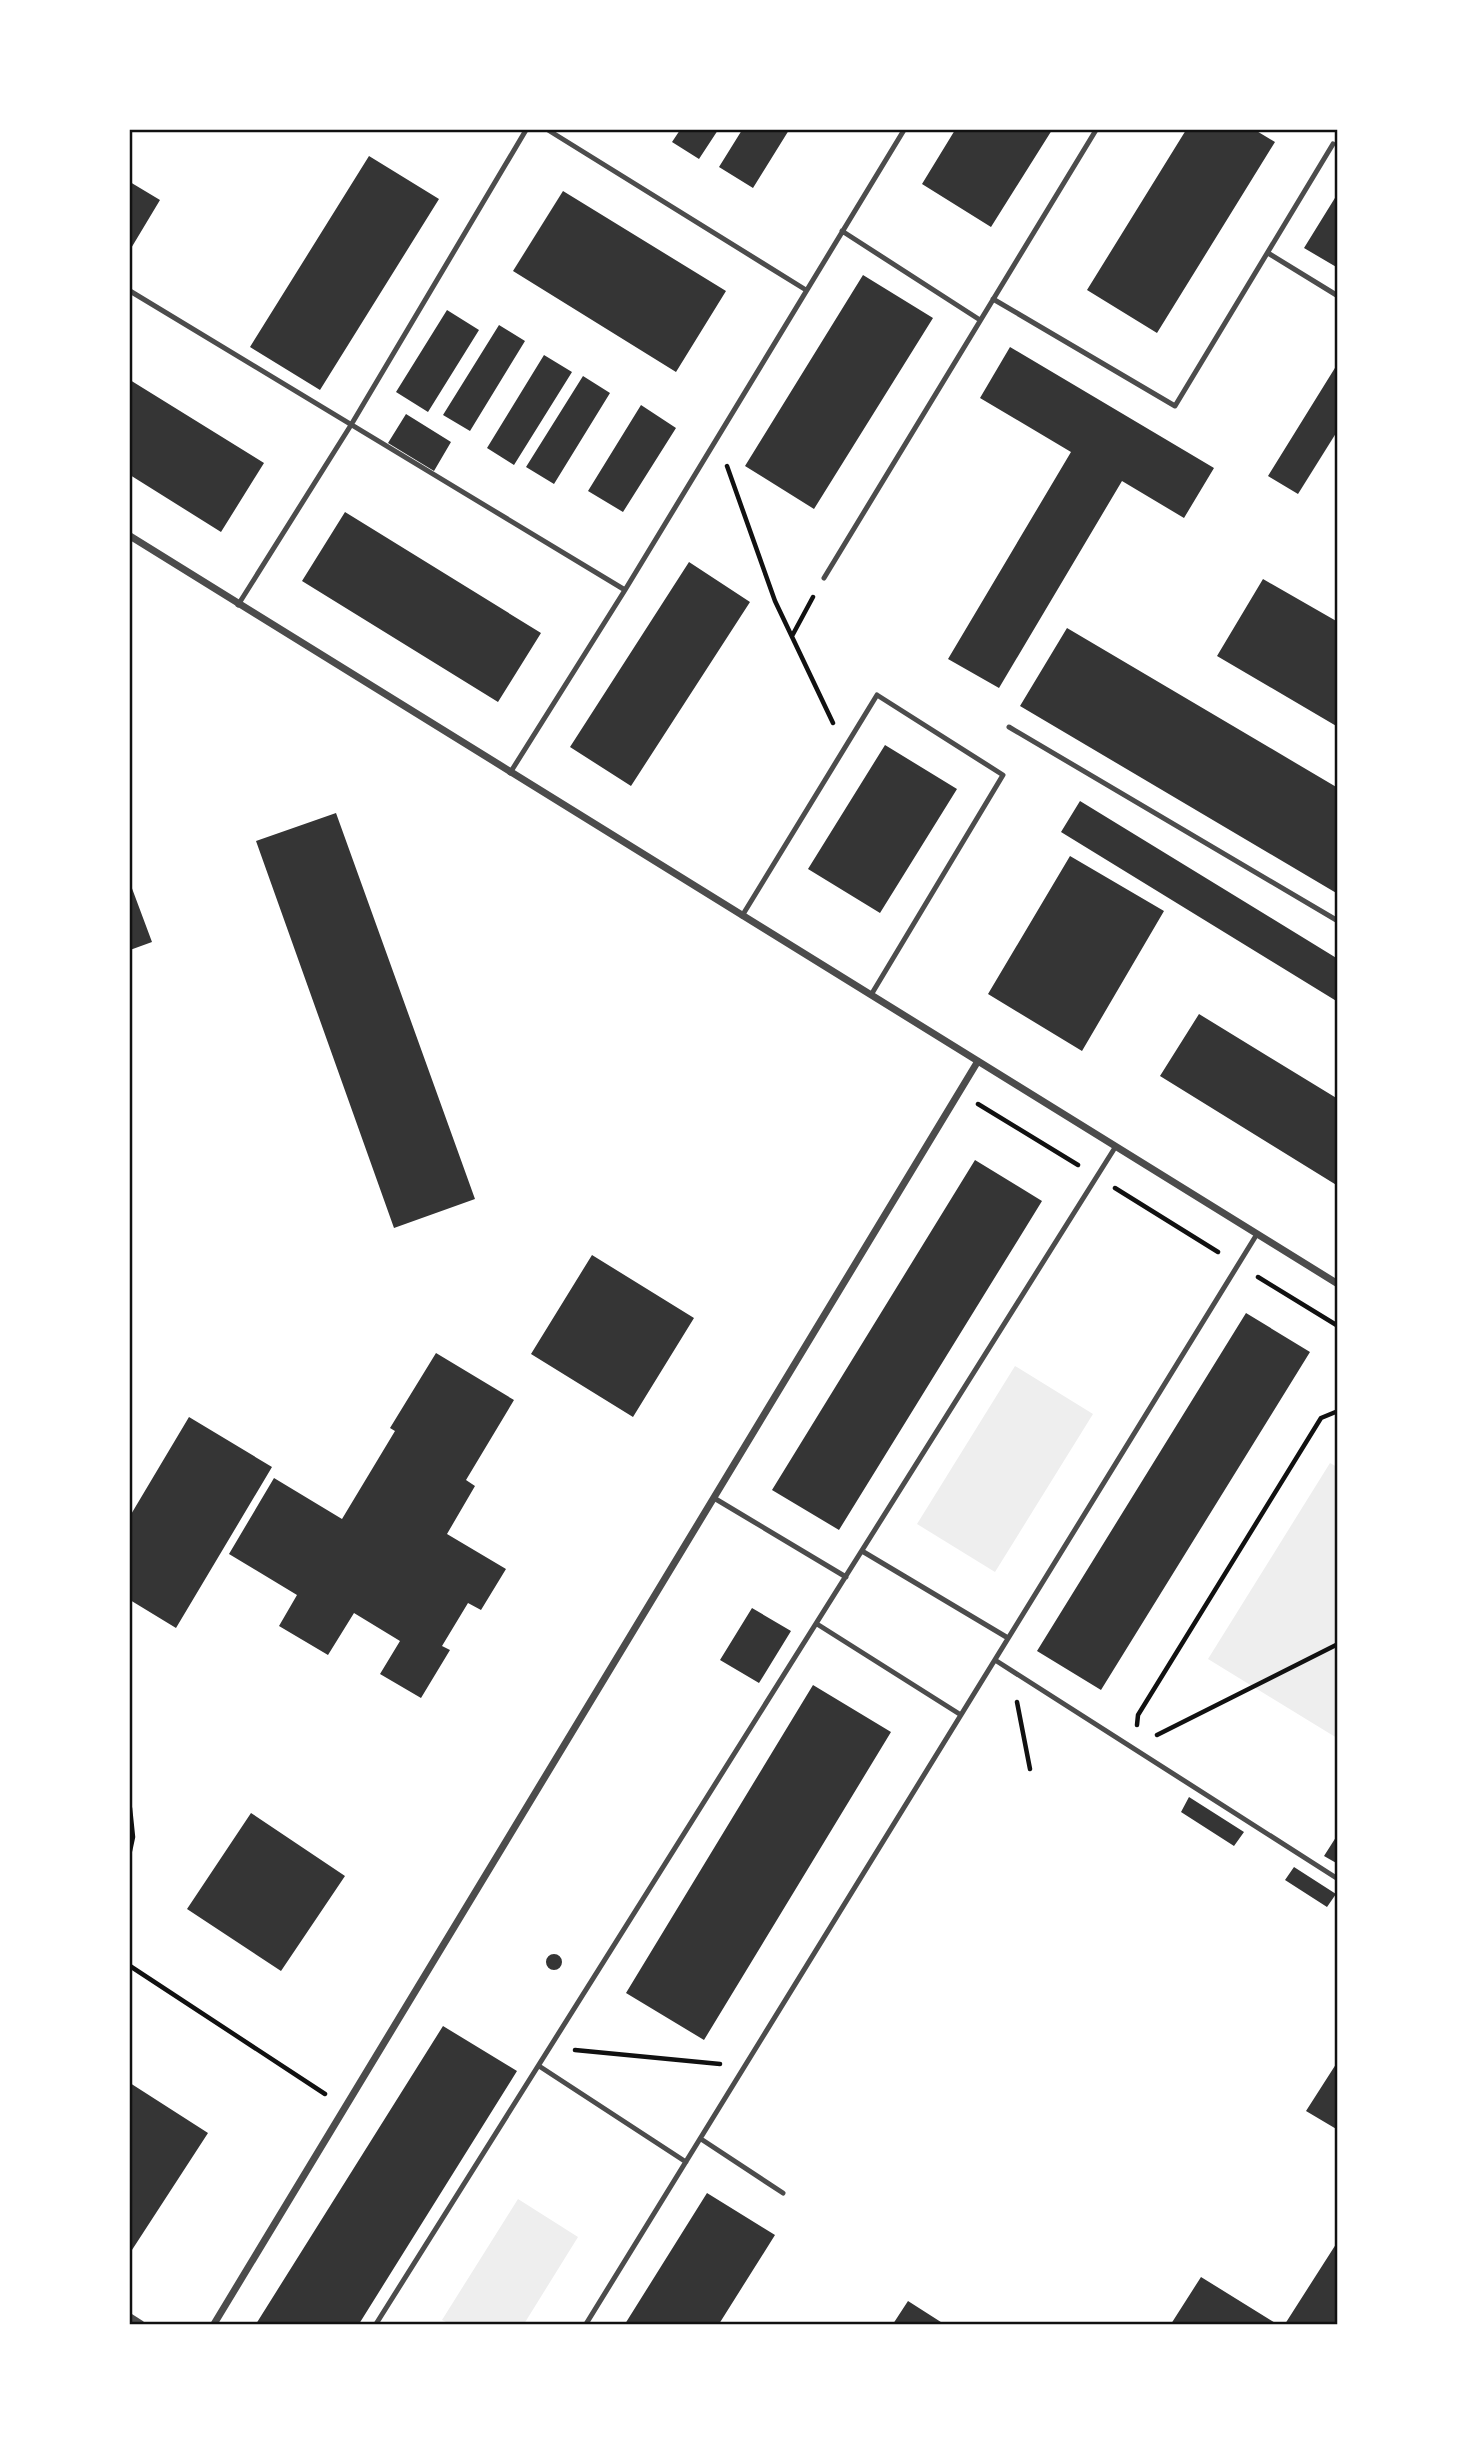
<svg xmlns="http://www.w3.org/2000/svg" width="1467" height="2454" viewBox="0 0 1467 2454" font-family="'Source Sans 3',sans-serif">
  <rect width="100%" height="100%" fill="#fff"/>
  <path fill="#eee" d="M1015,1366L1093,1414L995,1572L917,1524Z
    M1330,1463L1337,1467V1738L1208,1659Z
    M518,2199L578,2237L524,2324H450L442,2320Z"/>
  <path fill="#353535" d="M680,130H718L699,159L672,142Z
    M742,130H789L753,188L719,167Z
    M955,130H1052L991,227L922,184Z
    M1186,130H1255L1275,142L1157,333L1087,290Z
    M369,156L439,199L320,390L250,347Z
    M130,182L160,200L130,250Z
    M563,191L726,291L676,372L513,271Z
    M1338,193V268L1304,248Z
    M863,275L933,318L814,509L745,466Z
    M447,310L479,330L428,412L396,392Z
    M499,325L525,341L470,431L443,415Z
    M1010,347L1214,468L1184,518L1122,481L999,688L948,659L1071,452L980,398Z
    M544,355L572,372L514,465L487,448Z
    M1338,363V430L1298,494L1268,476Z
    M583,376L610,393L554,484L526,467Z
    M130,380L264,463L221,532L130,475Z
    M641,405L676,428L623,512L588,491Z
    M406,414L451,442L434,471L388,443Z
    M345,512L541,633L498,702L302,581Z
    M689,562L750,602L631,786L570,747Z
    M1263,579L1338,622V727L1217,656Z
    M1067,628L1338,788V894L1020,706Z
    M885,745L957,789L880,913L808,869Z
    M1080,801L1338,959V1002L1061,832Z
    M336,813L475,1199L394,1228L256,841Z
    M1070,856L1164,911L1082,1051L988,994Z
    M130,883L152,942L130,950Z
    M1199,1014L1338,1099V1186L1160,1076Z
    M975,1160L1042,1201L839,1530L772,1490Z
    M592,1255L694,1318L633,1417L531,1354Z
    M1246,1313L1310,1352L1101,1690L1037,1651Z
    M436,1353L514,1400L466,1480L475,1486L447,1534L506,1569L481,1610L468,1603L442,1646L450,1650L421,1698L380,1674L400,1641L354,1613L328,1655L279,1626L297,1595L229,1554L274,1478L342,1519L395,1431L390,1428Z
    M189,1417L272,1467L176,1628L130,1600V1516Z
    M752,1608L791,1631L759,1683L720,1660Z
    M813,1685L891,1732L704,2040L626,1993Z
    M1189,1797L1244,1832L1234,1846L1181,1812Z
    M251,1813L345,1876L281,1971L187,1909Z
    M1338,1834V1864L1324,1856Z
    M1294,1867L1336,1894L1327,1907L1285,1880Z
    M546 1962a8 8 0 1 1 16 0a8 8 0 1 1-16 0Z
    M443,2026L517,2071L359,2324H256Z
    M1338,2061V2130L1306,2111Z
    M130,2083L208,2133L130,2253Z
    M707,2193L775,2235L719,2324H625Z
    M1338,2241V2324H1285Z
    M1201,2277L1277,2324H1171Z
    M908,2301L944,2324H893Z"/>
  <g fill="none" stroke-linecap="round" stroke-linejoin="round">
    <path stroke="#111" stroke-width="4.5" d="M727,466L775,601L833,723
      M792,636L813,597
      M978,1104L1078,1165
      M1115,1188L1218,1252
      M1258,1277L1338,1326
      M1017,1702L1030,1769
      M1137,1725L1138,1715L1321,1418L1338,1411
      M1157,1735L1338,1644
      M130,1808L133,1837L130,1851
      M130,1966L325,2094
      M575,2050L720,2064"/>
    <path stroke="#4c4c4c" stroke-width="5" d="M548,130L806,290
      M842,231L980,320
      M1268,253L1338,296
      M130,291L625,590
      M993,299L1175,406L1333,144
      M824,578L1096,130
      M238,605L351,425L526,130
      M1009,727L1338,921
      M510,773L625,590L904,130
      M742,916L877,695L1003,775L871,995
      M714,1498L846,1577
      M862,1551L1008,1638
      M817,1624L961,1715
      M995,1660L1338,1879
      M539,2066L686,2162
      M701,2139L783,2193
      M376,2324L1116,1146
      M586,2324L1257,1234"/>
    <path stroke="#4c4c4c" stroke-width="7" d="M130,536L1338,1284
      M130,2317L141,2324
      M214,2324L978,1061"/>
  </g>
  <rect width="1467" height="2454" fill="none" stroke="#ffffff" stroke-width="262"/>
  <rect x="131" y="131" width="1205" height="2192" fill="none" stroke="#111" stroke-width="2.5"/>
</svg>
